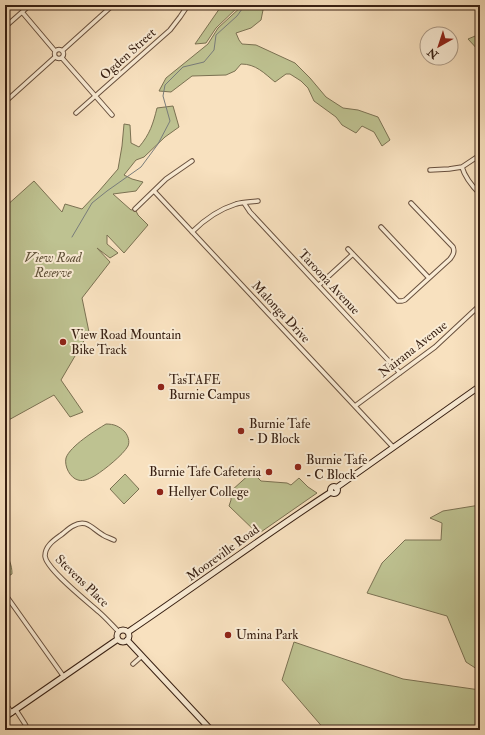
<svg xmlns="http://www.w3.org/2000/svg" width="485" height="735" viewBox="0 0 485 735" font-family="'IM FELL Double Pica',serif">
  <rect width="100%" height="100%" fill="#f8e1bf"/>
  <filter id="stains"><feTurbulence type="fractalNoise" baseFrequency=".005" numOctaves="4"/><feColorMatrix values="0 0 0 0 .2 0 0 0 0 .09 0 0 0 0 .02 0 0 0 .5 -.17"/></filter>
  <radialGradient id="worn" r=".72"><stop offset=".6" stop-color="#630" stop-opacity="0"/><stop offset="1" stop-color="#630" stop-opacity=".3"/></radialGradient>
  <path fill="#bec291" stroke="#7b7152" d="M222,5H240L216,28L206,43L195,44Z
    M243,5H264L261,20L251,28L236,33L239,40L242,44L256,45L295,63L310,78L326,97L343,108L358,110L378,117L390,140L382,146L374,132L362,126L356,133L342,125L336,117L314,101L308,88L301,81L290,74H286L275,82C264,73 256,64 241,64L235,71L226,75L192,76L171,92L159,91L166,78L208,44L218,28Z
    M480,34V52L468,39Z
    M173,106L179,127L165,137L144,157L136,160L124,175L132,179L143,182L136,191L113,194L131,210L135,209L138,215L148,225L124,253L107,235V244L118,253L110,258L97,248L110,262L82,298L89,332L61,380L83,412L70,417L54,395L5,422V269L9,265L5,260V207L34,181L62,212L65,204L82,209L99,191L118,169L122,146L124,124L130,125L131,143L139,147C150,134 153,124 157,108Z
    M106,424C114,424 119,426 125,432C128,436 130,441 128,446C123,455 104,470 96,475C91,478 84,482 78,480C70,478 64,466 66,458C70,446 96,430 106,424Z
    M252,472L261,481L287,483L291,485L299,478L308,487L317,493L258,534L229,506L231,500V491Z
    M125,474L139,489L124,504L110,489Z
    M480,505V671L466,662L447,616L367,593L382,563L405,540H441L442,523L430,518L443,511Z
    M5,552C9,559 12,565 12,574L5,578Z
    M294,642L403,679L480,690V730H325L282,680Z"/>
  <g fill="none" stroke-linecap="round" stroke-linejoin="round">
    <path stroke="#797c7a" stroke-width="1" d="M72,237L92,203L107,191L141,167L158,144L170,121L163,96L165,85L183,67L204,62L214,50L216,35L237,16L245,5"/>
    <defs>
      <path id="street" d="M22,12L55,51
        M5,27L30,5
        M54.5 54a4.5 4.5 0 1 1 9 0a4.5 4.5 0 1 1-9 0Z
        M62,51L113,5
        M62,58L112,115
        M5,102L55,57
        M76,113L170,30L180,17L188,5
        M462,167C465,178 472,186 480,194
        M430,170L449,169L462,167L480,155
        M154,191L393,447
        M244,203L250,212L400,373
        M135,209L166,179L192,161
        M381,227L429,278
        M192,232C204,220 220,209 236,204C243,202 251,202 258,201
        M348,249L398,301H402L405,300L450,259C453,255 455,252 453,247L411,203
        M319,285L353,254
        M355,406L435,347L480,305
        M114,540C110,538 106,537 103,535C92,529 87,518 73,526C69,528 65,532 61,535C54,540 45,546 45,556C46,569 88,602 99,612C106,618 112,625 119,632
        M5,594L64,677
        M133,664L142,656
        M5,703L12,713
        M16,710L25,724L28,730"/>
      <path id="secondary" d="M330.5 490a3.5 3.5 0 1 1 7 0a3.5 3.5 0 1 1-7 0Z
        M336,488L480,386
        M117 636a6 6 0 1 1 12 0a6 6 0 1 1-12 0Z
        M128,632C196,586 262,537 331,492
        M127,640L211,730
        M5,717L118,639"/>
    </defs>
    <use href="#street" stroke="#68503e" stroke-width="5.5"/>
    <use href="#secondary" stroke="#382013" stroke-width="7"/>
    <use href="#street" stroke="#faecd5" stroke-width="3.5"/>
    <use href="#secondary" stroke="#faecd5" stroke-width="5"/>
  </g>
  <g fill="#8f2418" stroke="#faecd5" stroke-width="1.5">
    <circle cx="63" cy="342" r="4"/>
    <circle cx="161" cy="387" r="4"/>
    <circle cx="241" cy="431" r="4"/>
    <circle cx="298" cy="467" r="4"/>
    <circle cx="269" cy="472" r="4"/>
    <circle cx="160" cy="492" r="4"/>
    <circle cx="228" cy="635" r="4"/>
  </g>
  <g text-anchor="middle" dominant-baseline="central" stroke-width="4" stroke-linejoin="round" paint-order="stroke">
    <g font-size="13" fill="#382013" stroke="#faecd5">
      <text transform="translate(128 54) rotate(-42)">Ogden Street</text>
      <text transform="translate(329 282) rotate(47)">Taroona Avenue</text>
      <text transform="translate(281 312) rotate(47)">Malonga Drive</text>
      <text transform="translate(413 349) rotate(-38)">Nairana Avenue</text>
      <text transform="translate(223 553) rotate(-36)">Mooreville Road</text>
      <text transform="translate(82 581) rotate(44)">Stevens Place</text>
    </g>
    <g font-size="13" font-style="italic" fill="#605139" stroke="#faecd5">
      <text x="53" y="258">View Road<tspan x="53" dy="15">Reserve</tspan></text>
    </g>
    <g font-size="13" fill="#382013" stroke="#faecd5" text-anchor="start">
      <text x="71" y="335">View Road Mountain<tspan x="71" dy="15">Bike Track</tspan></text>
      <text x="169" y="380">TasTAFE<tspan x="169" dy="15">Burnie Campus</tspan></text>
      <text x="249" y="424">Burnie Tafe<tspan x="249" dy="15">- D Block</tspan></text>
      <text x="306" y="460">Burnie Tafe<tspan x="306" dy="15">- C Block</tspan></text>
      <text x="261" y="472" text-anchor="end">Burnie Tafe Cafeteria</text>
      <text x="168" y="492">Hellyer College</text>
      <text x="236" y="635">Umina Park</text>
    </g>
  </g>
  <rect width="485" height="735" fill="none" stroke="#f8e1bf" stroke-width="20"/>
  <rect x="6" y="6" width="473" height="723" fill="none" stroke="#382013" stroke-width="2"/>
  <rect x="10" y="10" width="465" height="715" fill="none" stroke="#382013"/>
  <g transform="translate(439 46) rotate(219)"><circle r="19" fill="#faecd5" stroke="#ac9a87"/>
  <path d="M0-3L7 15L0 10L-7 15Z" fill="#8f2418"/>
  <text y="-6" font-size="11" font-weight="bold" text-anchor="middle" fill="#382013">N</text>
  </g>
  <rect width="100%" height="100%" filter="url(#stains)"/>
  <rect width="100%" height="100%" fill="url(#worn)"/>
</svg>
